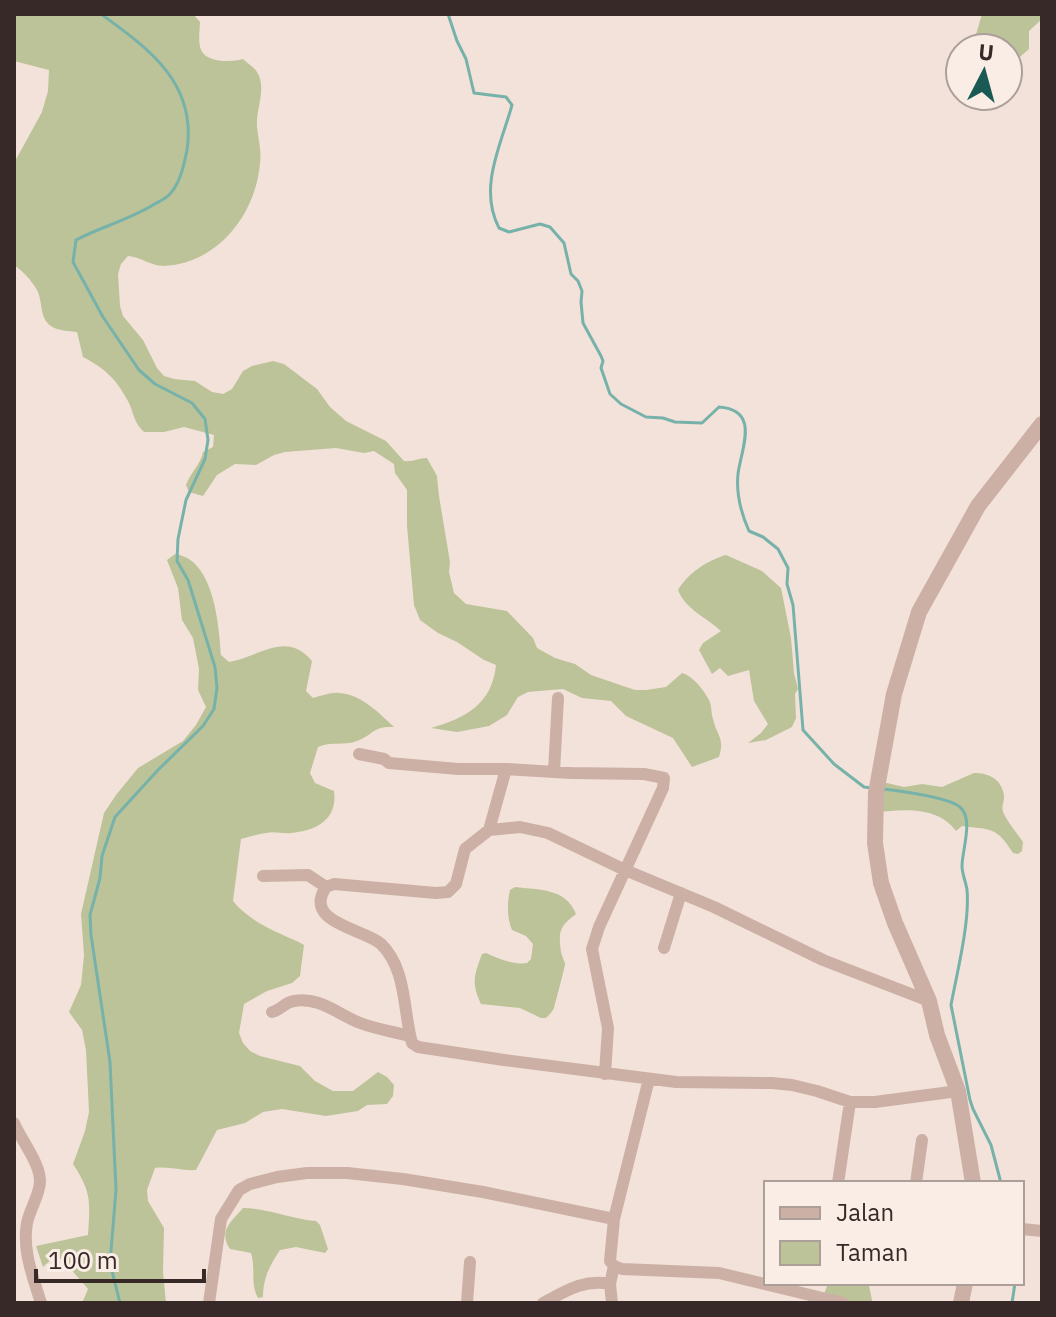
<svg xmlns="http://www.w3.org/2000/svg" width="1056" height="1317" viewBox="0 0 1056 1317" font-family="'IBM Plex Sans',sans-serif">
  <rect width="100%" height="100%" fill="#f3e2d9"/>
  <path fill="#bcc399" d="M14,14H193L200,22C199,44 195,58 223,61C230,61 236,61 243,59C247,63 254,67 257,72C266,86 258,105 257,120C256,132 262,147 260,163C256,214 218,264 163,266C151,266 141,257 128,256L121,264L118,274L120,306L123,316L143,340L157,368L164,376L174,379L195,381L212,392L223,394L232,389L243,371L252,366L273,361L284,364L317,389L330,407L346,421L386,441L404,461C413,462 419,458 427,458L437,476L439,496L450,562L449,572L454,593L466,604L507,611L533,638L537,648L555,658L575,664L591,675L635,690H646L666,687L682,673C693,676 703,689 709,700C712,706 711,713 713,719C717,736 725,738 719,757L692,767L673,738L626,716L611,701L582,698L563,689L528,692L518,697L507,715L489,726L457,732L431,728C466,718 492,704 496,665L484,660L457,642L438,633L420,620L414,605L407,526V490L395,473L394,464L374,451L364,453L336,448L285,452L274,455L256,465L235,464L217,475L203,496L189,492L186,485C190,473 201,464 203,452L213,447L214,435L184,427L164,432H144C134,423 134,414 129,403C117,380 106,369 83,357L77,332C69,331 58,331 51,326C39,318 43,301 37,290C31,280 23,271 14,265V163L42,112L48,91L49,70L14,61Z
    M982,14H1042V19L1029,31V49L1008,67V48H972Z
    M175,554C214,559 219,625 221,655L229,662C259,657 286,630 312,661L306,691L313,698C321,696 331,692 339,693C361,694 379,713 394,727C372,726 375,734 357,741C344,746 331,741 318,747L310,773L315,783L334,791C338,820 316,831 291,833C283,834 274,831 266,833C258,834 249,837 241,839L233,901C245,916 263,926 281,934C289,938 296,940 304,945L300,976L292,983L267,991L244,1004L239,1033L243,1043L250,1051L260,1056L300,1066L315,1081L333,1091H353L378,1072L387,1077L394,1085L393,1096L387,1104L367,1105L358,1111L326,1116L282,1109L263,1112L245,1123L217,1130L196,1170C182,1171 169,1166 155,1168L147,1190L148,1201L164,1228L163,1272L166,1303H82L88,1289L62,1259H52L43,1267L36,1246L88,1235C90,1202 92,1193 73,1164L85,1131L89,1112L86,1050L82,1030L69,1012L81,985L84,955L81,914L104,813L116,795L138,768L183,741L196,725L206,707L198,690L199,669L193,638L182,620L178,588L167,560Z
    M726,555L762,571L781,588L791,638L794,673L798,689L795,694L796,718L792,727L766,740L748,743L761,733L768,724L754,701L749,670L728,676L720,668L712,674L699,650L703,643L721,631C706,617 686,610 678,590C688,573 708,560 726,555Z
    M974,773C988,773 1001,778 1004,795C1005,802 1000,806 1004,814C1009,824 1017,833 1023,842L1022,851L1018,854L1013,853C996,826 991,830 962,826L956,831C936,804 899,810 870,813L874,780L904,787L922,784L942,787Z
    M515,887C539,890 566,888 576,914C560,926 558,931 561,952C562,956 564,960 565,964C565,967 555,1004 554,1008C552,1012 549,1015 546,1018H541L520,1008L481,1004C471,982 474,976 482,954L486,953C500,959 512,965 527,963L531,959L533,944L526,936L512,930C507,918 507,903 510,890Z
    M243,1208C268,1208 291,1219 316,1221L320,1225L328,1249L325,1253L296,1247L280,1250C270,1265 263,1278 263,1297L258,1298C250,1284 256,1268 251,1253L230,1249C218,1231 231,1222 243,1208Z
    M828,1283H855L869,1286L872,1300L871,1303H821Z"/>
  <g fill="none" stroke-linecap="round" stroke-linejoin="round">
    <path stroke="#77b2aa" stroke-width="3" d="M101,14C149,49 197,83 187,150C184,165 180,184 169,195C165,199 158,202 153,205C128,220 101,227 76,240L73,262L103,317L139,370L155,384L192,403L205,419L208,440L205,459L186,500L178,539L177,561L188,580L215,667L217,688L214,709L203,726L158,770L115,817L102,856L100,878L90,915L91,935L110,1062L116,1190L110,1263L120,1303
      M448,14L457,41L466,59L474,93L506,97L512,105C501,145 478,188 499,228L509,232L540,224L550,227L564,243L571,274L578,281L582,291L581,302L583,323L601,356L603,361L601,368L610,394L621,404L646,417L663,418L675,422L702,423L719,407C761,410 741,449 738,474C736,493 741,513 749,531L763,537L778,549L788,568L787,584L793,605L803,730L834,764L864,787L871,788
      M883,789C899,791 948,797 960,807C974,819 962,850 962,866C962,874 966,882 967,890C970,921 957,973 951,1005L970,1100L973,1109L991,1145L1001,1183
      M1012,1303L1015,1283"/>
    <path stroke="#ccb0a5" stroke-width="12" d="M359,754L384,759L389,763L458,769H506L571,773L644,774L664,778L663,788L599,927L592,949L608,1028L605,1074
      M554,772L558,698
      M489,830L506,769
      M263,876L308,875L326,887
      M326,887C302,923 365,929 381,944C407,969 403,1011 412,1043L418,1047L504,1060L676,1082L772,1083L792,1085L817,1091L850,1102H875L958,1091
      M326,887L334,884L436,893L448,892L456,884L465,849L489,830L520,827L548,833L625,870L714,907L823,960L929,1001
      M664,948L681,893
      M272,1012C281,1010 285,1002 294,1001C319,996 339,1015 360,1023C376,1029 394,1032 410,1036
      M14,1123C21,1140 40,1163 40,1181C40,1195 30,1208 27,1223C22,1250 33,1277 41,1303
      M838,1183L850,1102
      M916,1183L922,1140
      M614,1219L649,1079
      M1022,1229L1042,1231
      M209,1303L221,1219L239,1190L250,1184L277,1177L307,1173H347L403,1179L483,1192L614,1219L610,1261L614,1266L622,1269L719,1273L843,1303
      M467,1303L470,1262
      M543,1303C566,1291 583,1279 610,1284
      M612,1303L610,1284L614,1266"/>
    <path stroke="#ccb0a5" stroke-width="16" d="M973,1183L958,1091L937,1035L929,1001L895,923L881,883L875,843L876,793L894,694L919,612L978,506L1042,424
      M961,1303L965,1283"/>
  </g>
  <rect width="1056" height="1317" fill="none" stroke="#372927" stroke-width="32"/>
  <rect x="764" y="1181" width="260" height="104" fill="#faede6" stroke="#ac9f9a" stroke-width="2"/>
  <rect x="780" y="1207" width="40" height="12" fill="#ccb0a5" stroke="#ac9f9a" stroke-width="2"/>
  <text x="836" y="1221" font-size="24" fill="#372927">Jalan</text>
  <rect x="780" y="1241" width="40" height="24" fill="#bcc399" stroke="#ac9f9a" stroke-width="2"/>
  <text x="836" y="1261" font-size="24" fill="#372927">Taman</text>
  <g transform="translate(984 72) rotate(6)"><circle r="38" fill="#faede6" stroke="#ac9f9a" stroke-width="2"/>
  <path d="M0-6L14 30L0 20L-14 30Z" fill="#195b54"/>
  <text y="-12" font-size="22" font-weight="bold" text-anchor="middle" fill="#372927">U</text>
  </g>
  <path d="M36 1269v12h168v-12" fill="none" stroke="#372927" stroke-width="4"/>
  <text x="48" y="1269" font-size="24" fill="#372927" stroke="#faede6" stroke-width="6" paint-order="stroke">100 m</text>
</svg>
